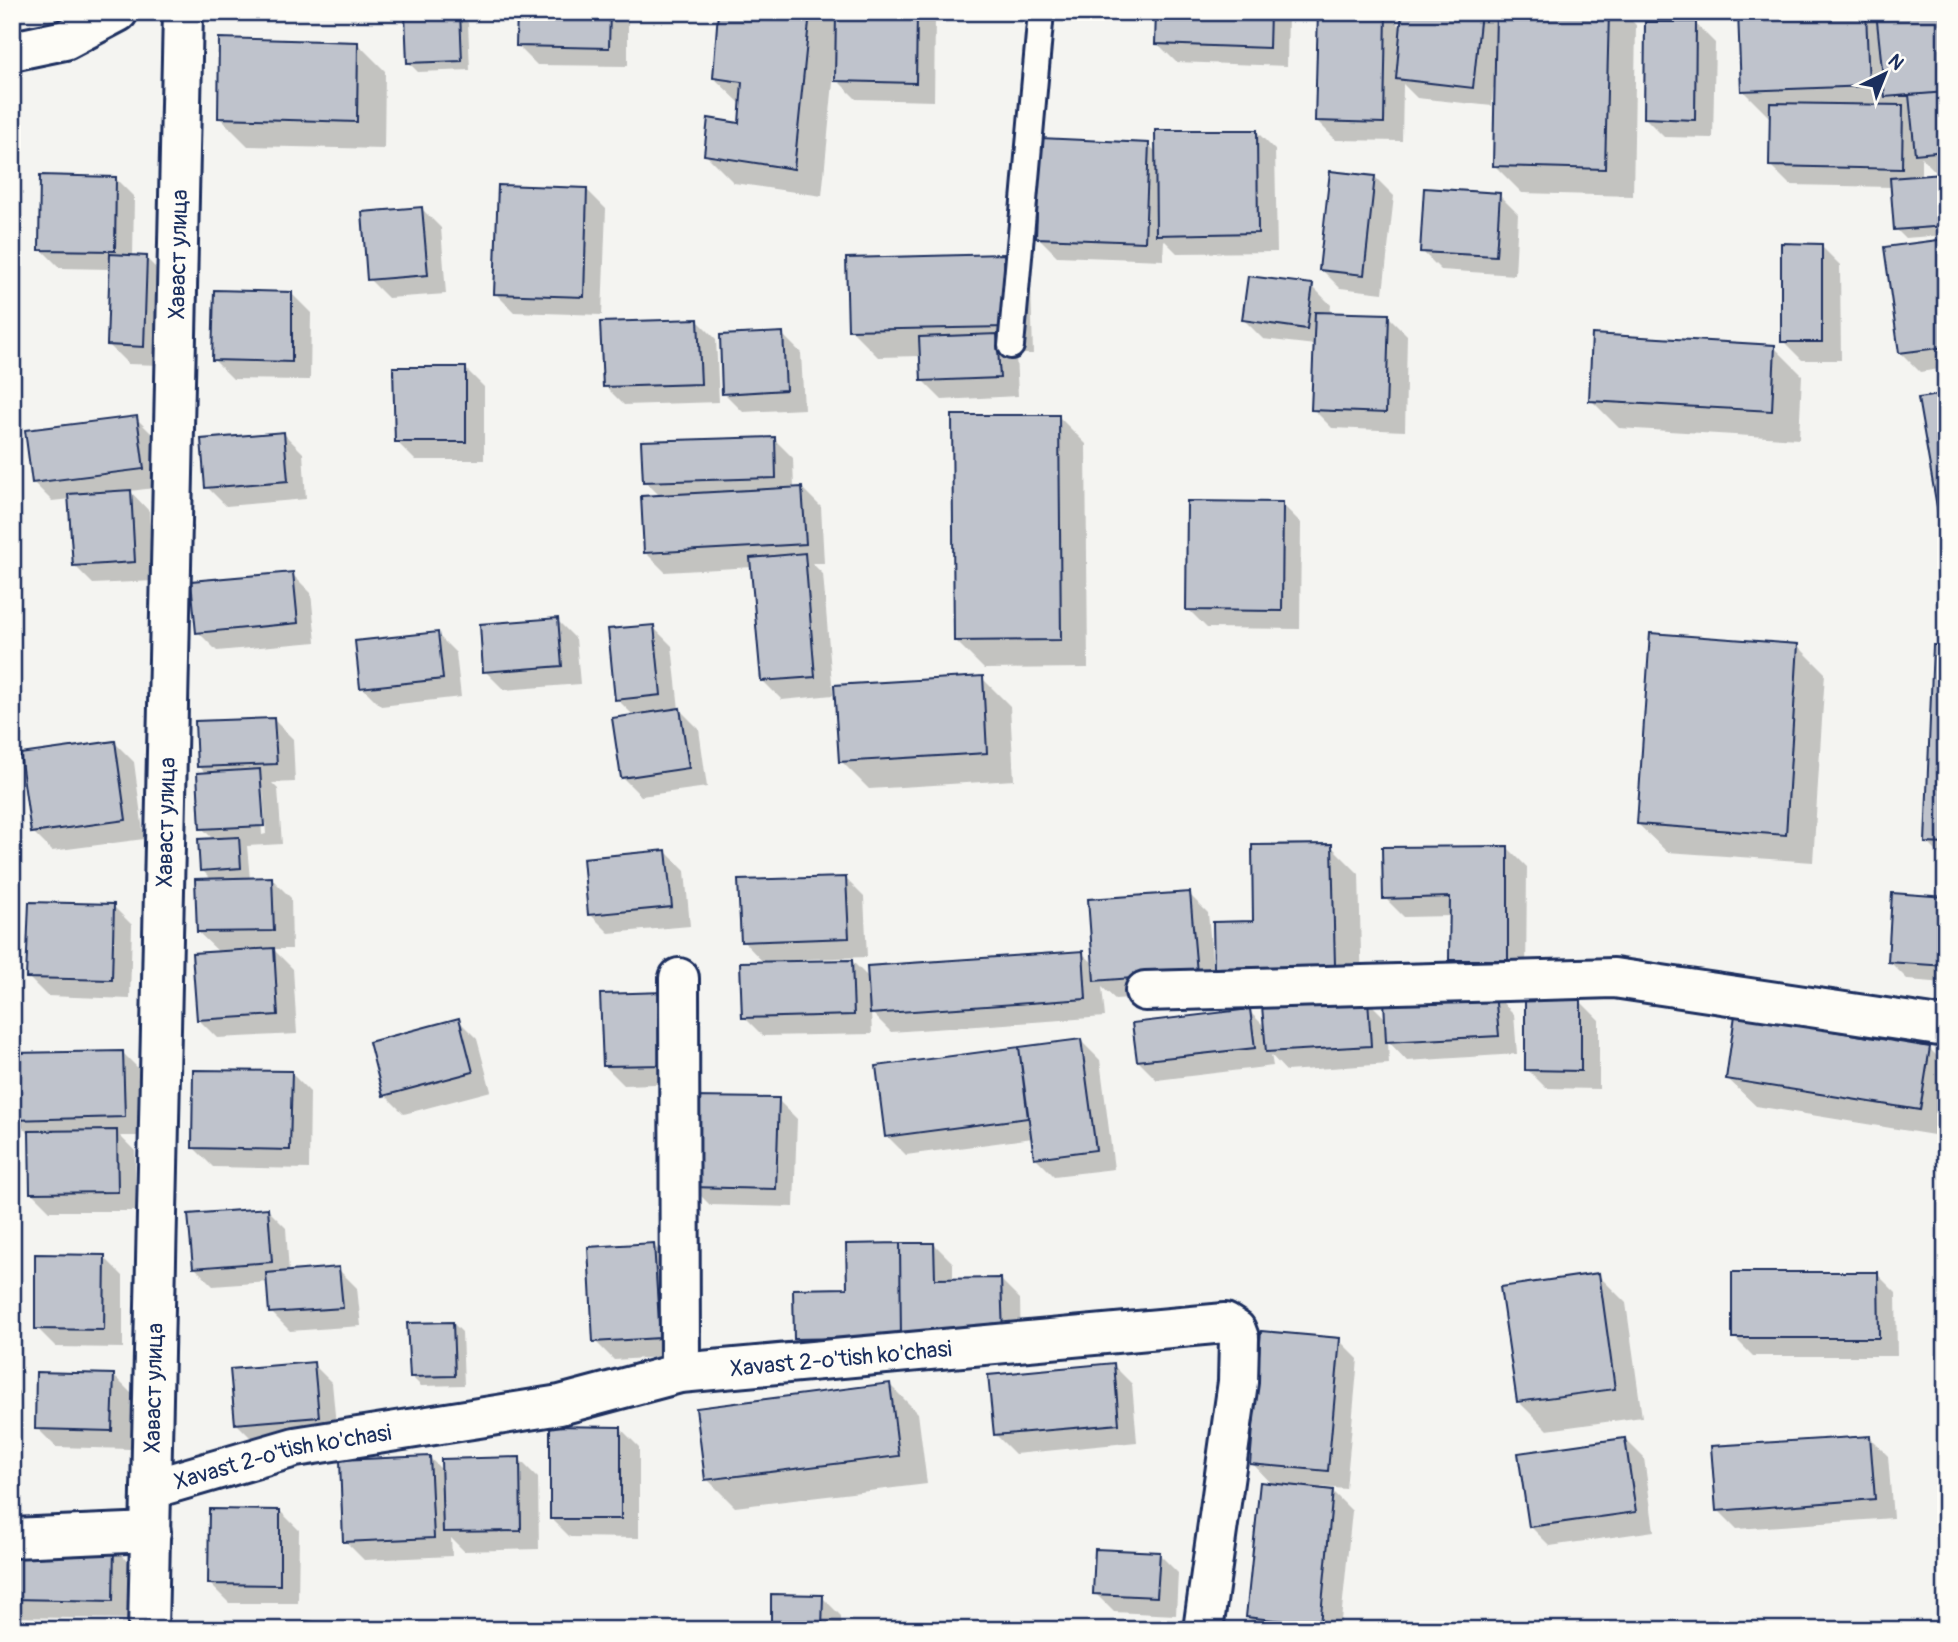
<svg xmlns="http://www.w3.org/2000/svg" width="1958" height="1642" viewBox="0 0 1958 1642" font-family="Pangolin,sans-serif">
  <rect width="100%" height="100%" fill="#f4f4f1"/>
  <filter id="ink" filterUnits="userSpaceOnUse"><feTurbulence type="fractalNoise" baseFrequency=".0143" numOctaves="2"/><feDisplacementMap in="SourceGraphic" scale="14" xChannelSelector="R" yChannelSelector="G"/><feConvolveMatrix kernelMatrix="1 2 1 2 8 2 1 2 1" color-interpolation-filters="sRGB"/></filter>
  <g filter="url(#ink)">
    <path fill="#0003" fill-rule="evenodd" d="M518,12H628V66L537,65L518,46Z
      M720,12H835L837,15V12H930L935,17L934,101L856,99L837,80V72H834L822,196L734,183L706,155L740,125L742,105L714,78Z
      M1158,12H1288L1287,66L1176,62L1157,43Z
      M1319,12H1386L1403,29L1404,12H1623L1636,25L1633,196L1522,193L1494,165L1496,89L1493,88L1492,106L1417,98L1403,84L1402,141L1336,140L1317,121Z
      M1739,12H1946V171L1936,172L1921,157V177L1941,176L1946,180V235L1905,238L1896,229L1893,187L1790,185L1771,166L1770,118L1742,90Z
      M459,13L468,23L470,70L418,72L409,63Z
      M1696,24L1715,43L1713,138L1664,137L1645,118Z
      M357,43L385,71L384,149L248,146L220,118Z
      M1256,131L1275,150L1277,252L1177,253L1164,240L1163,260L1057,256L1038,237L1148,144L1157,153Z
      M1375,177L1394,196L1383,293L1340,288L1321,269Z
      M115,178L134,197L133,257L146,258L165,277L162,365L128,364L109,345L112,269L60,268L41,249Z
      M587,190L606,209L602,315L514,312L495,293Z
      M1499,195L1518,214L1515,275L1441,270L1422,251Z
      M422,209L441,228L446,294L388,298L369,279Z
      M1946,240V368L1920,372L1901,353Z
      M1821,246L1840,265L1841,360H1802L1783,341Z
      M1003,256L1031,284L1033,354H1016L1018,396L942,400L923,381L921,356L878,357L850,329Z
      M1312,286L1331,305L1330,314L1388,316L1407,335L1405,431L1332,428L1313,409L1315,345L1263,339L1244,320Z
      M292,294L311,313L310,380L233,379L214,360Z
      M697,320L716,339L719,402L624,405L605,386Z
      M782,334L801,353L804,409L743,412L724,393Z
      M1774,347L1802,375L1799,439L1619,428L1591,400Z
      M465,368L484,387V460H415L396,441Z
      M1058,416L1086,444L1088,668L984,669L956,641Z
      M136,418L155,437L162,487L130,491L149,511L154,581L93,584L74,565L70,499L52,501L33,482Z
      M284,434L303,453L306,499L226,506L207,487Z
      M774,439L793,458L794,489L802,488L821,507L824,563H812L823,574L833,695L782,700L763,681L753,567L665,572L646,553L660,496L645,481Z
      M1282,504L1301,523L1300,629L1207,628L1188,609Z
      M292,574L311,593L316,642L217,651L198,632Z
      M557,620L576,639L580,684L504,690L485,671Z
      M653,627L672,646L679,709L699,729L707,787L641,796L622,777L635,717L617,699Z
      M437,634L456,653L461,697L381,706L362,687Z
      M1797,645L1825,673L1813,862L1667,852L1638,824Z
      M1946,647V861L1927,842Z
      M982,678L1010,706L1014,780L869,789L841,761Z
      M274,720L293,739L295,782L272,783L278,789L282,844L247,846L250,879H272L291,898L292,949H273L293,969L297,1034L217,1038L198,1019L220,953L198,932L212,880L202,870L214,840L202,828L206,774L199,766ZM259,788H263L266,834L262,835Z
      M115,743L134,762L144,839L52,851L33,832Z
      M1331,846L1359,874L1362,993L1244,995L1216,967L1255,922Z
      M1508,848L1527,867L1526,978H1469L1450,959L1451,916L1404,917L1385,898Z
      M666,852L685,871L690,926L609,933L590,914Z
      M845,878L864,897L867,957L806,959V962L852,961L870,979L1082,953L1095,965L1189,894L1208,913L1215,992L1115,999L1102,987L1105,1017L891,1032L871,1012L872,1034L763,1036L744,1017L764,963L743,941Z
      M1946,899V983L1908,980L1889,961Z
      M113,906L132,925L130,999L47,996L28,977Z
      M1495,995L1514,1014L1517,1054L1407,1061L1388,1041L1389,1064L1286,1071L1271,1055L1273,1066L1157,1080L1138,1061L1249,1011L1265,1027L1368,1001L1387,1020Z
      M1580,1001L1599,1020V1089L1546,1088L1527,1069Z
      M683,1013L685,1083L624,1085L605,1066Z
      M458,1020L477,1039L491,1091L404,1114L385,1095L371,1043Z
      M1081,1041L1100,1060L1114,1169L1054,1176L1035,1157L1033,1138L906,1155L887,1136L878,1067Z
      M1929,1048L1946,1065V1137L1756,1106L1727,1078Z
      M123,1053L142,1072L143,1136H120L135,1151L136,1211H50L31,1192V1136L14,1119Z
      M291,1073L310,1092L309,1169L213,1167L194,1148Z
      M778,1100L797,1119L794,1207L710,1205L691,1186Z
      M267,1209L286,1228L289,1273L338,1269L357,1288L361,1326L290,1331L271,1312L269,1282L213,1286L194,1267Z
      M934,1244L953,1263V1281L1001,1280L1020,1299L1021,1353L815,1357L796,1338L848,1290Z
      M653,1245L672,1264L678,1356L614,1360L595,1341Z
      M104,1257L123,1276V1348L56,1347L37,1328Z
      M1877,1274L1896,1293L1897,1356H1753L1734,1337Z
      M1598,1275L1626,1303L1642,1417L1547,1430L1519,1402Z
      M453,1323L462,1332L464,1385L421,1386L412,1377Z
      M1339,1340L1358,1359L1346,1489L1321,1487V1490L1333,1492L1352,1511L1340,1630H1261L1248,1617L1273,1485L1252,1463Z
      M313,1364L332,1383L337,1436L256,1443L237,1424Z
      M1113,1365L1132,1384L1137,1442L1015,1454L996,1435Z
      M113,1375L132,1394L131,1449L56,1447L37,1428Z
      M12,1385L19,1392L18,1447H12Z
      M890,1385L918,1413L927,1484L735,1507L707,1479Z
      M620,1428L639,1447V1538L570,1537L551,1518Z
      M1869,1437L1888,1456L1893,1518L1737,1529L1718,1510Z
      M1625,1439L1644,1458L1654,1531L1550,1546L1531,1527Z
      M430,1458L444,1472L519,1459L538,1478L539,1549L464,1551L451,1538L452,1556L364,1560L345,1541Z
      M280,1511L299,1530L298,1603H229L210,1584Z
      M12,1547L114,1548L133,1567L131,1619L12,1617Z
      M1159,1554L1178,1573L1176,1615L1114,1612L1095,1593Z
      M822,1597L841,1616V1630H772Z"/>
    <path fill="#bfc3cc" stroke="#1b2f5e" stroke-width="2" d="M460,12L462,61L407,63L405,14Z
      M517,12H610L609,48L516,46Z
      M718,12H810L794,169L704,155L708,118L739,123L742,82L713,78Z
      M836,12H917L916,83L835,81Z
      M1156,12H1270L1269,48L1155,44Z
      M1318,12H1386L1384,123L1315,121Z
      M1402,12H1481L1473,88L1396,79Z
      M1496,12H1609L1605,169L1493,166Z
      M1738,12H1866L1869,86L1741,91Z
      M1876,12H1946V92L1885,97Z
      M1645,22H1696L1695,120L1644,118Z
      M219,38L358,42L357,122L218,118Z
      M1946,92V151L1915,154L1909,95Z
      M1770,103L1903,105L1902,169L1769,166Z
      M1155,130H1257L1258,233L1156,235Z
      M1040,138L1149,143L1145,242L1036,238Z
      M1330,171L1375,176L1364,275L1319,270Z
      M1942,174L1946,226L1894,230L1890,178Z
      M40,175L116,177L115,251L39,250Z
      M498,185L587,188L584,297L494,294Z
      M1424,188L1500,193L1496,256L1420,252Z
      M422,207L428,275L367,280L362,212Z
      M1946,239V347L1899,353L1884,247Z
      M1781,243L1822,244V342H1781Z
      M110,254L147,256L144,347L107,345Z
      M1004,254L1006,327L848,330L846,258Z
      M1248,276L1313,284L1307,329L1242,320Z
      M214,290L292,292V362L212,360Z
      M1315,312L1389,314L1386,413L1311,410Z
      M698,319L701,384L603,387L600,322Z
      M783,332L786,390L722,394L720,335Z
      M997,334L1000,378L921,381L919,337Z
      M1592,334L1775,345L1772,411L1589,401Z
      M393,367H466V442H395Z
      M1946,394V553H1945L1918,398Z
      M952,415H1059L1061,640L954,641Z
      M137,416L144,469L32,483L25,430Z
      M284,432L288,481L205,488L201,439Z
      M775,437L776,478L643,482L641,441Z
      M802,487L806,544L644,553L641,496Z
      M131,490L135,562L73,566L68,494Z
      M1187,501L1283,502L1282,611L1186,610Z
      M805,553L815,677L761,681L750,558Z
      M293,572L298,623L196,633L191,581Z
      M558,618L562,666L483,672L480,624Z
      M654,625L661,695L615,700L608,629Z
      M438,632L443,679L360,688L355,641Z
      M1650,633L1798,644L1786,835L1637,824Z
      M1933,645H1946V844L1925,843Z
      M983,676L987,753L839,762L834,685Z
      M680,708L689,768L621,778L612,718Z
      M274,718L277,764L197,767L195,721Z
      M115,741L126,820L31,833L20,754Z
      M260,769L264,826L200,829L197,773Z
      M239,837L241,868L200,871L198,839Z
      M1332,844L1335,966L1214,968L1213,922L1253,921L1252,845Z
      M1508,846V960H1449L1450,897L1383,899L1382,847Z
      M666,850L672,907L588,915L583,858Z
      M272,877L274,931L197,932L195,879Z
      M846,877L849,938L741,942L738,880Z
      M1190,892L1197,973L1094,981L1088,899Z
      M1892,893L1946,897V966L1888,962Z
      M29,902L114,904L112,980L26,978Z
      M274,948L278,1015L197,1020L192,953Z
      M1083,951L1086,999L870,1014L867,966Z
      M852,960L854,1015L742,1018L740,962Z
      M665,992L667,1065L603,1066L600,994Z
      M1495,993L1499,1036L1386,1042L1384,1000Z
      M1368,999L1371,1046L1266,1052L1262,1006Z
      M1581,999V1071L1525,1070V1000Z
      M1250,1009L1255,1048L1137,1061L1132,1023Z
      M1735,1015L1930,1047L1920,1110L1726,1079Z
      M459,1018L473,1072L383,1096L369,1042Z
      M1081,1039L1096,1150L1034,1158L1019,1047Z
      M1019,1047L1028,1118L885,1137L876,1066Z
      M123,1051L125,1117L12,1120V1053Z
      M193,1070L292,1071L290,1150L192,1148Z
      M691,1097L779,1098L776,1189L690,1187Z
      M117,1130L118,1192L30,1193L29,1131Z
      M268,1208L272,1262L193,1268L188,1214Z
      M654,1243L660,1338L593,1342L588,1247Z
      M900,1243H934L935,1279L1001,1278L1003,1335L901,1337Z
      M900,1243L901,1337L794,1339L793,1289L847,1288L846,1244Z
      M35,1254L105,1255L104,1330L35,1329Z
      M339,1267L343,1308L269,1313L266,1273Z
      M1732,1272H1878L1879,1338H1732Z
      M1599,1273L1615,1389L1517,1402L1500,1287Z
      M453,1322L455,1376L410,1377L407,1323Z
      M1261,1331L1340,1338L1328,1471L1250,1464Z
      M314,1362L319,1417L235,1424L230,1369Z
      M1114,1363L1119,1424L994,1435L988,1375Z
      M36,1372L114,1374L112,1431L35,1429Z
      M890,1383L899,1456L705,1480L696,1408Z
      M550,1426L621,1427V1519H550Z
      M1870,1436L1875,1499L1716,1511L1711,1446Z
      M1625,1438L1636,1512L1529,1527L1518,1453Z
      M430,1456L434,1538L343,1542L340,1460Z
      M520,1457L521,1531L443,1532L441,1459Z
      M1260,1482L1333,1490L1320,1625L1246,1617Z
      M209,1509L280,1510V1585L208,1584Z
      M12,1545L114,1546L113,1601L12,1599Z
      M1095,1549L1160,1552L1157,1597L1093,1594Z
      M771,1594L823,1595L822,1630H771Z
      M304,1621L389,1630H303Z"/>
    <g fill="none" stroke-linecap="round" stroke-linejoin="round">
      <defs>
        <path id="lane" d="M1011,346L1041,12"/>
        <g id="street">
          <path d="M12,51L65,40L118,12"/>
          <path d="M679,978L680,1373"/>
          <path d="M1145,991L1614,978L1946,1027"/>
          <path id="s1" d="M151,1489L295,1447L560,1405L680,1373L1225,1323L1236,1330L1239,1338L1238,1382L1203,1630"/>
          <path d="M12,1538L151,1532"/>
          <path id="s2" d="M148,1630L183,12"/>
        </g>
      </defs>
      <use href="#lane" stroke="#1b2f5e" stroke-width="30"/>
      <use href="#street" stroke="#1b2f5e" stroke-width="44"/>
      <use href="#lane" stroke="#fdfcf7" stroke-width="24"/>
      <use href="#street" stroke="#fdfcf7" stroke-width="38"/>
    </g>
  </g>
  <g text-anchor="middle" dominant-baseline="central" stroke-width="5" stroke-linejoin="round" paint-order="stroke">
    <g font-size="23" fill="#1b2f5e" stroke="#fdfcf7">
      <text stroke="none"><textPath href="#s2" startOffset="1376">Хаваст улица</textPath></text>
      <text stroke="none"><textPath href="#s2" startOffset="808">Хаваст улица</textPath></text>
      <text stroke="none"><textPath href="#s1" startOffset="704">Xavast 2-o'tish ko'chasi</textPath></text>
      <text stroke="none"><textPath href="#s2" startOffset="242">Хаваст улица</textPath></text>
      <text stroke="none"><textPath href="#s1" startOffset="136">Xavast 2-o'tish ko'chasi</textPath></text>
    </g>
  </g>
  <rect width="1958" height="1642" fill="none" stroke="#fdfcf7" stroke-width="42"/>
  <rect x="21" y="21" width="1916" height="1600" fill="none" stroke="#1b2f5e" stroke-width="2.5" filter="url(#ink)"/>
  <g transform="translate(1885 74) rotate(43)" stroke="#fdfcf7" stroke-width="5" paint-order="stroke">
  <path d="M0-5L12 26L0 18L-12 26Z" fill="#1b2f5e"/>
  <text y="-10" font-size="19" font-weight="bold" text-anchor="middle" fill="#1b2f5e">N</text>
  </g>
</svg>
